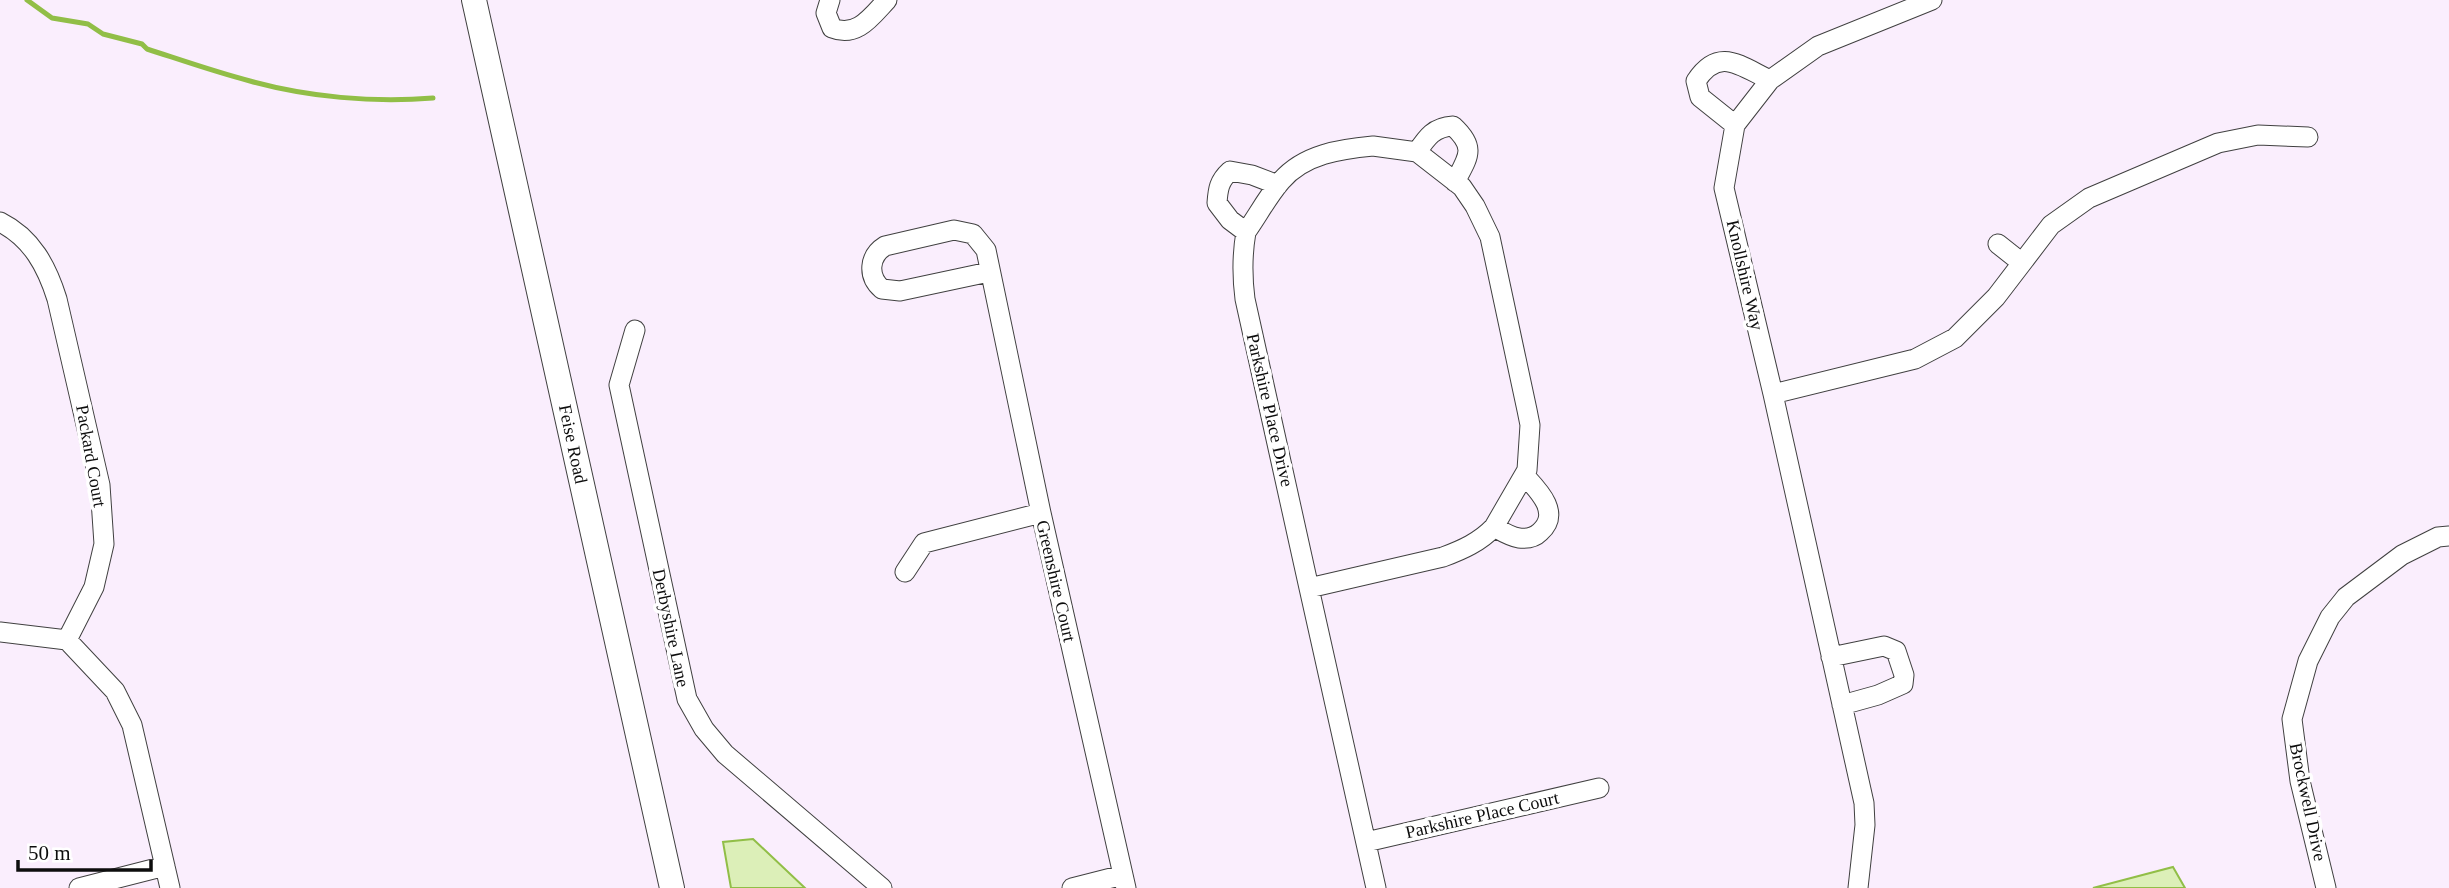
<svg xmlns="http://www.w3.org/2000/svg" width="2449" height="888" viewBox="0 0 2449 888" font-family="Georgia,serif">
  <rect width="100%" height="100%" fill="#faeefd"/>
  <path fill="#dcefb8" stroke="#91be47" stroke-width="2" d="M753,839L805,888H731L723,842Z
    M2173,867L2185,888H2093Z"/>
  <g fill="none" stroke-linecap="round" stroke-linejoin="round">
    <path stroke="#91be47" stroke-width="5" d="M27,0L52,18L88,24L103,34L142,44L147,49C181,60 215,72 250,81C308,97 373,103 433,98"/>
    <defs>
      <path id="minor" d="M830,0L826,13L832,28C857,38 871,17 887,0
        M1735,125L1700,97L1696,81C1719,46 1740,66 1770,80
        M1373,146L1417,152L1462,187L1475,206L1490,237L1527,410L1530,425L1527,470L1494,527C1480,542 1462,550 1443,557L1309,588L1245,299C1242,276 1242,255 1246,232C1258,215 1268,196 1281,181C1304,154 1341,149 1373,146Z
        M1417,152C1427,137 1434,127 1453,126C1477,148 1468,157 1455,182
        M0,222C32,238 47,267 57,299L100,485L104,544L94,587L67,640
        M1246,232L1230,220L1217,203C1218,189 1219,181 1230,171L1252,175L1278,185
        M1998,244L2022,263
        M989,272L900,291L882,289C867,276 869,256 885,246L954,230L973,234L986,250L1041,513L1126,888
        M635,330L619,385L687,699L704,729L725,754L882,888
        M1773,394L1915,359L1955,338L1996,297L2051,225L2089,198L2218,143L2258,135L2308,137
        M1494,527C1501,531 1511,537 1519,538C1527,539 1535,537 1540,532C1561,513 1539,491 1525,476
        M905,572L924,543L1041,513
        M1309,588L1376,888
        M0,632L67,640
        M67,640L115,691L132,725L170,888
        M1831,657L1884,646L1896,651L1904,675L1903,684L1878,695L1842,705
        M1366,842L1599,788
        M79,888L165,866
        M1072,888L1123,875
        M1858,888L1865,825L1864,803L1773,394L1724,188L1735,125L1770,80L1818,46L1932,0
        M2326,888L2300,781L2292,719L2308,661L2330,617L2346,597L2402,555L2438,537L2449,536"/>
      <path id="tertiary" d="M474,0L672,888"/>
    </defs>
    <use href="#minor" stroke="#404040" stroke-width="21"/>
    <use href="#tertiary" stroke="#404040" stroke-width="26"/>
    <use href="#minor" stroke="#fff" stroke-width="19"/>
    <use href="#tertiary" stroke="#fff" stroke-width="24"/>
  </g>
  <g text-anchor="middle" dominant-baseline="central" stroke-width="7" stroke-linejoin="round" paint-order="stroke">
    <g font-size="18" fill="#0d0d0d" stroke="#fff">
      <text transform="translate(1745 275) rotate(77)">Knollshire Way</text>
      <text transform="translate(1270 410) rotate(77)">Parkshire Place Drive</text>
      <text transform="translate(573 444) rotate(78)">Feise Road</text>
      <text transform="translate(91 456) rotate(80)">Packard Court</text>
      <text transform="translate(1056 581) rotate(77)">Greenshire Court</text>
      <text transform="translate(671 628) rotate(78)">Derbyshire Lane</text>
      <text transform="translate(2308 802) rotate(78)">Brockwell Drive</text>
      <text transform="translate(1482 815) rotate(-13)">Parkshire Place Court</text>
    </g>
  </g>
  <path d="M18 860v10h133v-10" fill="none" stroke="#0d0d0d" stroke-width="3.5"/>
  <text x="28" y="860" font-size="21" fill="#0d0d0d" stroke="#ffffff" stroke-width="5" paint-order="stroke">50 m</text>
</svg>
